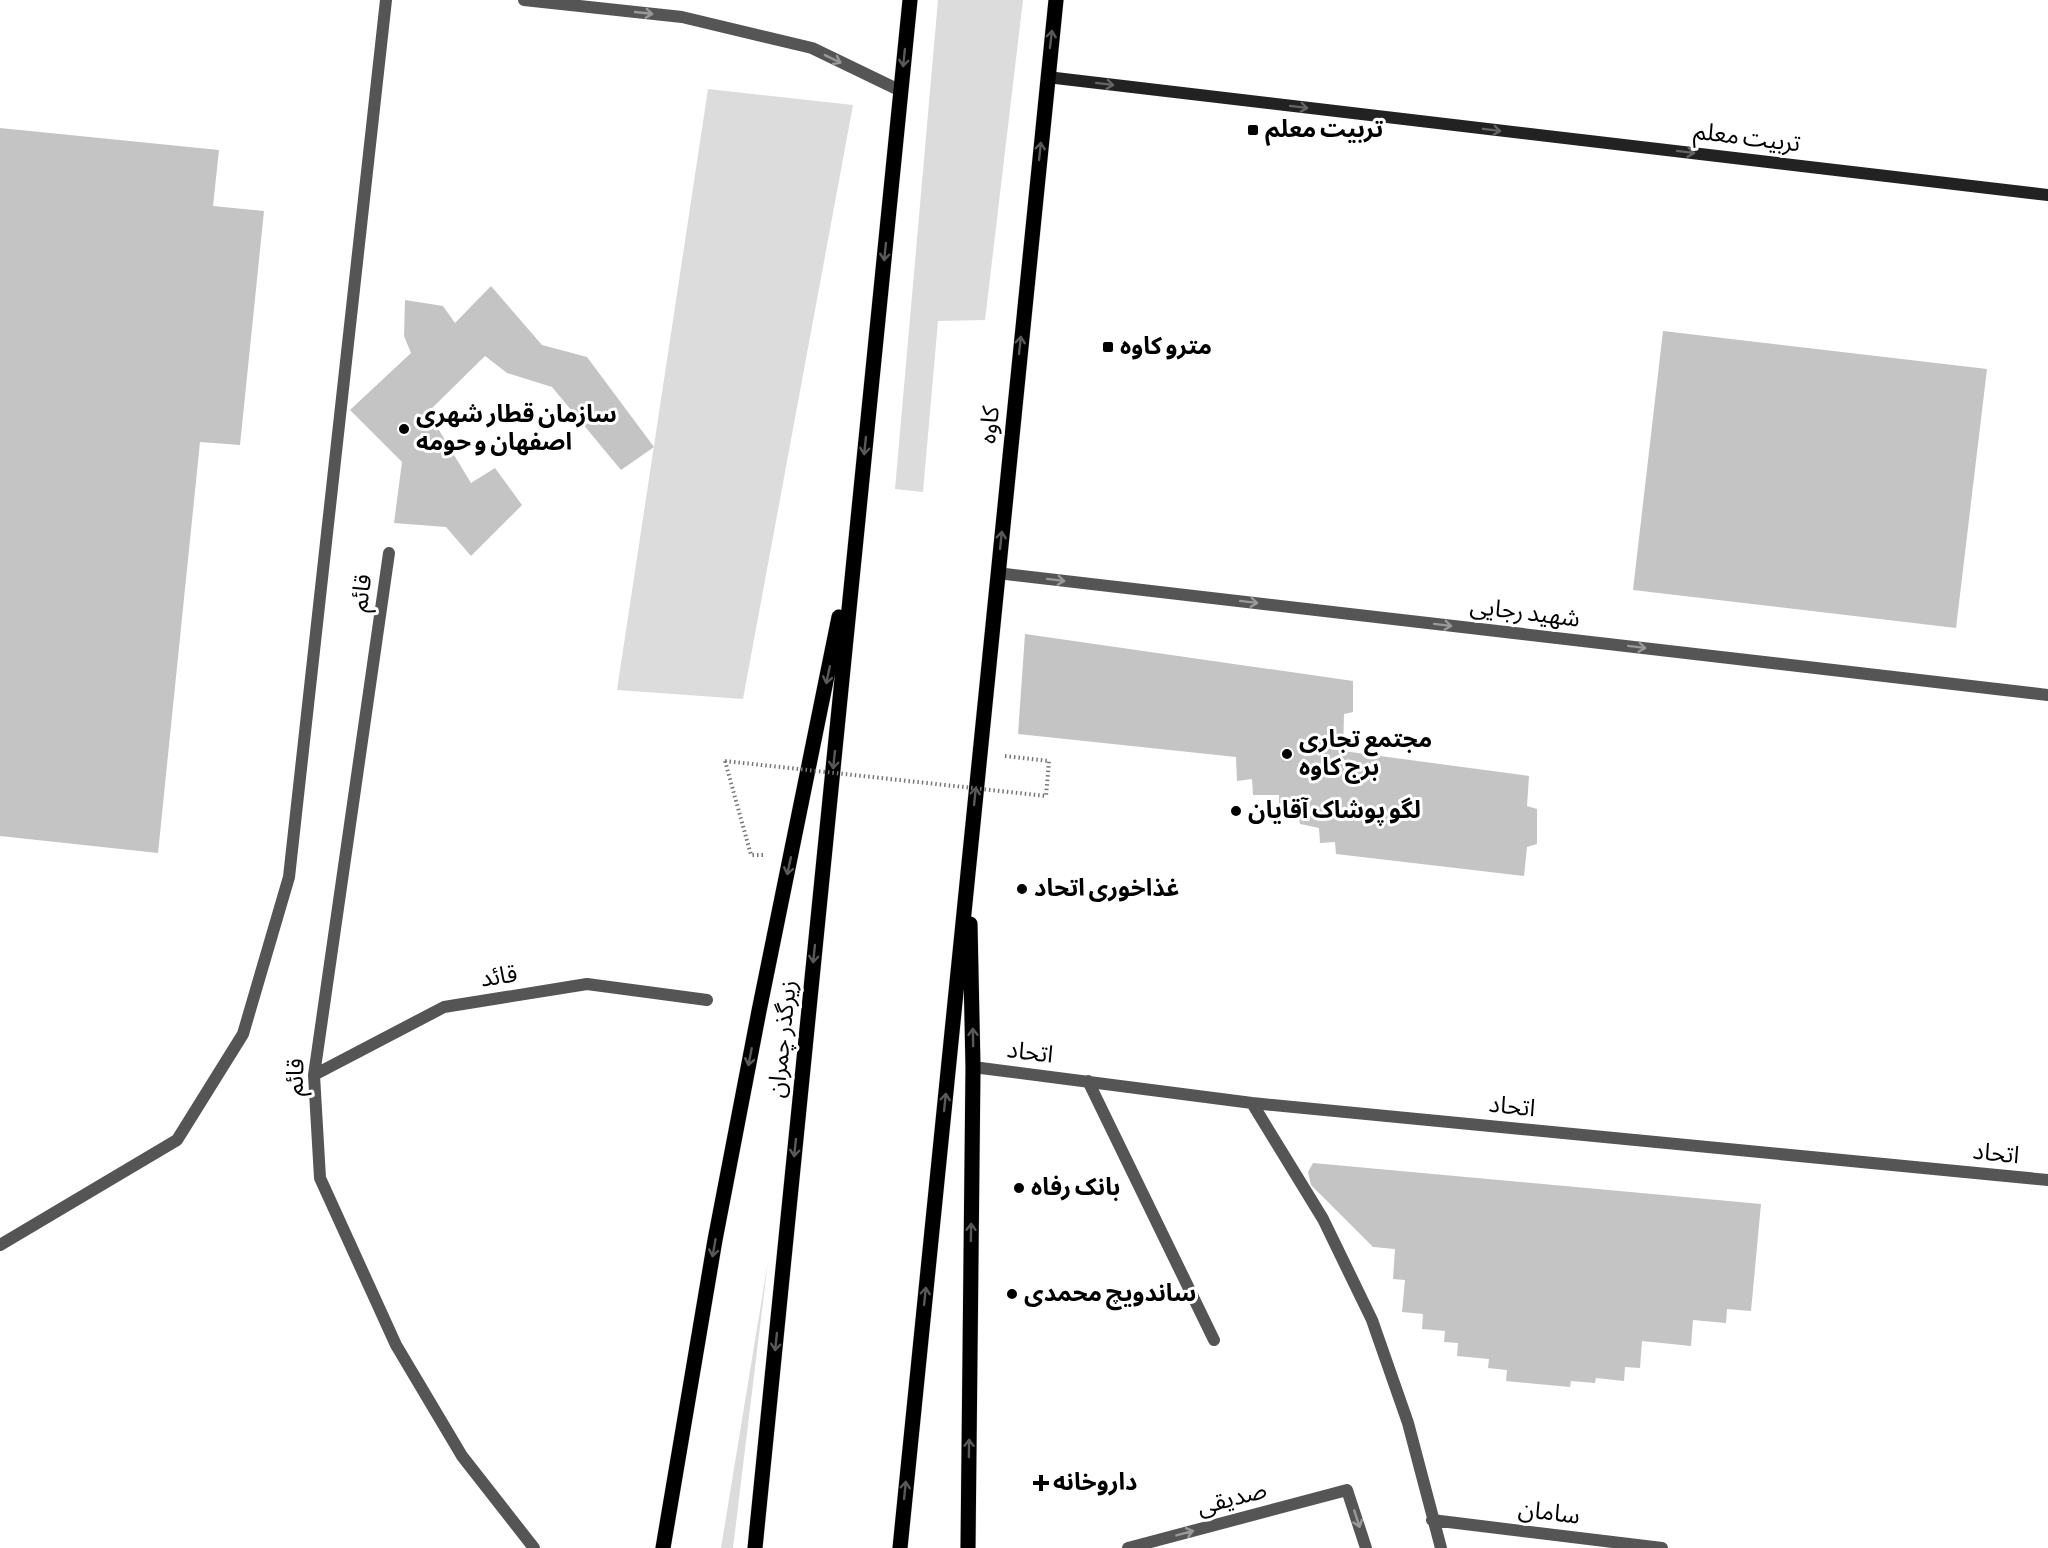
<svg xmlns="http://www.w3.org/2000/svg" width="2048" height="1548" viewBox="0 0 2048 1548" font-family="'Alegreya Sans','Noto Sans Arabic',sans-serif">
  <rect width="100%" height="100%" fill="#fff"/>
  <path fill="#dcdcdc" d="M938,0H1023L985,320L938,321L923,492L895,489Z
    M708,89L853,105L743,699L617,690Z
    M768,1261L733,1548H721Z"/>
  <path fill="#c4c4c4" d="M0,128L219,150L213,206L264,211L240,445L200,442L158,853L0,836Z
    M491,286L542,345L587,357L654,447L621,470L552,387L507,373L485,356L428,412L471,483L495,468L522,505L471,556L446,527L394,523L402,462L350,410L411,353L404,336L405,300L443,306L455,323Z
    M1663,331L1987,369L1956,628L1633,590Z
    M1025,634L1353,681V712L1344,714L1343,751L1529,776L1527,806L1537,809V844L1527,847L1524,876L1336,854L1335,842L1320,843L1319,828L1300,824L1298,812L1279,809V795H1253L1252,779L1237,781L1236,757L1018,734Z
    M1313,1163L1761,1204L1751,1311L1727,1309L1726,1323L1693,1320L1691,1346L1642,1341L1640,1368L1625,1367L1624,1381L1596,1378L1595,1383L1571,1381L1570,1387L1506,1381L1507,1370L1488,1368L1489,1359L1457,1356L1458,1343L1444,1342L1445,1331L1422,1329L1423,1314L1402,1312L1405,1280L1393,1279L1395,1249L1373,1247L1311,1185L1308,1172Z"/>
  <g fill="none" stroke-linecap="round" stroke-linejoin="round">
    <defs>
      <path id="primary" d="M663,1548L715,1240L759,1011L839,617
        M755,1548L910,0
        M900,1548L1056,0
        M968,1548L973,1067L970,924"/>
    </defs>
    <use href="#primary" stroke="#dbdbdb" stroke-width="16"/>
    <path stroke="#777" stroke-width="4" stroke-dasharray="1.5 3" stroke-linecap="butt" d="M1005,756L1049,761L1046,796
      M725,761L751,855H764"/>
    <path stroke="#555" stroke-width="12" d="M524,0L682,17L812,48L901,91
      M0,1245L177,1140L243,1034L289,877L386,0"/>
    <path stroke="#555" stroke-width="12" d="M389,553L314,1075L320,1178L396,1345L462,1456L534,1548
      M997,573L2048,695
      M973,1067L1252,1103L2048,1180
      M314,1075L444,1007L587,984L707,1000
      M1088,1081L1214,1340
      M1252,1103L1323,1219L1372,1320L1408,1423L1441,1548
      M1432,1520L1662,1548
      M1128,1548L1347,1490L1366,1548"/>
    <path stroke="#222" stroke-width="12" d="M1047,77L2048,195"/>
    <use href="#primary" stroke="#000" stroke-width="15"/>
    <path stroke="#777" stroke-width="4" stroke-dasharray="1.5 3" stroke-linecap="butt" d="M725,761L1046,796"/>
  </g>
  <defs><path id="oneway-shaft" d="M-6 0H5M1.5-3L5.5 0L1.5 3" fill="none" stroke-width="1.6" stroke-linecap="round" stroke-linejoin="round" transform="scale(1.5)"/></defs>
  <g stroke="#999">
    <use href="#oneway-shaft" transform="translate(644 13) rotate(6)"/>
    <use href="#oneway-shaft" transform="translate(833 59) rotate(26)"/>
    <use href="#oneway-shaft" transform="translate(1056 580) rotate(7)"/>
    <use href="#oneway-shaft" transform="translate(1249 602) rotate(7)"/>
    <use href="#oneway-shaft" transform="translate(1443 625) rotate(7)"/>
    <use href="#oneway-shaft" transform="translate(1637 647) rotate(7)"/>
    <use href="#oneway-shaft" transform="translate(1357 1519) rotate(72)"/>
    <use href="#oneway-shaft" transform="translate(1185 1533) rotate(-15)"/>
  </g>
  <g stroke="#595959">
    <use href="#oneway-shaft" transform="translate(1051 39) rotate(-83)"/>
    <use href="#oneway-shaft" transform="translate(904 58) rotate(96)"/>
    <use href="#oneway-shaft" transform="translate(1040 151) rotate(-84)"/>
    <use href="#oneway-shaft" transform="translate(885 252) rotate(96)"/>
    <use href="#oneway-shaft" transform="translate(1020 345) rotate(-84)"/>
    <use href="#oneway-shaft" transform="translate(865 446) rotate(96)"/>
    <use href="#oneway-shaft" transform="translate(1001 540) rotate(-84)"/>
    <use href="#oneway-shaft" transform="translate(828 675) rotate(102)"/>
    <use href="#oneway-shaft" transform="translate(834 760) rotate(96)"/>
    <use href="#oneway-shaft" transform="translate(975 796) rotate(-84)"/>
    <use href="#oneway-shaft" transform="translate(789 866) rotate(102)"/>
    <use href="#oneway-shaft" transform="translate(814 954) rotate(96)"/>
    <use href="#oneway-shaft" transform="translate(973 1037) rotate(-91)"/>
    <use href="#oneway-shaft" transform="translate(750 1057) rotate(101)"/>
    <use href="#oneway-shaft" transform="translate(945 1102) rotate(-84)"/>
    <use href="#oneway-shaft" transform="translate(795 1148) rotate(96)"/>
    <use href="#oneway-shaft" transform="translate(971 1232) rotate(-89)"/>
    <use href="#oneway-shaft" transform="translate(714 1248) rotate(100)"/>
    <use href="#oneway-shaft" transform="translate(925 1296) rotate(-84)"/>
    <use href="#oneway-shaft" transform="translate(776 1342) rotate(96)"/>
    <use href="#oneway-shaft" transform="translate(969 1448) rotate(-89)"/>
    <use href="#oneway-shaft" transform="translate(905 1490) rotate(-84)"/>
  </g>
  <g stroke="#646464">
    <use href="#oneway-shaft" transform="translate(1105 84) rotate(7)"/>
    <use href="#oneway-shaft" transform="translate(1299 107) rotate(7)"/>
    <use href="#oneway-shaft" transform="translate(1492 130) rotate(7)"/>
    <use href="#oneway-shaft" transform="translate(1686 152) rotate(7)"/>
  </g>
  <g fill="#000" stroke="#fff" stroke-width="2">
    <rect x="1247" y="124" width="12" height="12" rx="3"/>
    <rect x="1102" y="341" width="12" height="12" rx="3"/>
    <circle cx="404" cy="429" r="6"/>
    <circle cx="1287" cy="754" r="6"/>
    <circle cx="1236" cy="811" r="6"/>
    <circle cx="1022" cy="889" r="6"/>
    <circle cx="1019" cy="1188" r="6"/>
    <circle cx="1012" cy="1294" r="6"/>
    <path d="M1038 1474h6v6h6v6h-6v6h-6v-6h-6v-6h6z"/>
  </g>
  <g text-anchor="middle" dominant-baseline="central" stroke-width="6" stroke-linejoin="round" paint-order="stroke">
    <g font-size="24" font-weight="bold" fill="#000" stroke="#fff" text-anchor="start">
      <text x="1265" y="130">تربیت معلم</text>
      <text x="1120" y="347">مترو کاوه</text>
      <text x="416" y="415">سازمان قطار شهری<tspan x="416" dy="28">اصفهان و حومه</tspan></text>
      <text x="1299" y="740">مجتمع تجاری<tspan x="1299" dy="28">برج کاوه</tspan></text>
      <text x="1248" y="811">لگو پوشاک آقایان</text>
      <text x="1034" y="889">غذاخوری اتحاد</text>
      <text x="1031" y="1188">بانک رفاه</text>
      <text x="1024" y="1294">ساندویچ محمدی</text>
      <text x="1053" y="1483">داروخانه</text>
    </g>
    <g font-size="24" fill="#000" stroke="#fff">
      <text transform="translate(1747 138) rotate(7)">تربیت معلم</text>
      <text transform="translate(990 425) rotate(-84)">کاوه</text>
      <text transform="translate(362 593) rotate(-82)">قائم</text>
      <text transform="translate(1525 613) rotate(7)">شهید رجایی</text>
      <text transform="translate(499 977) rotate(-9)">قائد</text>
      <text transform="translate(783 1039) rotate(-84)">زیرگذر چمران</text>
      <text transform="translate(1030 1053) rotate(7)">اتحاد</text>
      <text transform="translate(296 1077) rotate(-88)">قائم</text>
      <text transform="translate(1512 1107) rotate(6)">اتحاد</text>
      <text transform="translate(1996 1154) rotate(6)">اتحاد</text>
      <text transform="translate(1232 1499) rotate(-15)">صدیقی</text>
      <text transform="translate(1549 1513) rotate(7)">سامان</text>
    </g>
  </g>
</svg>
